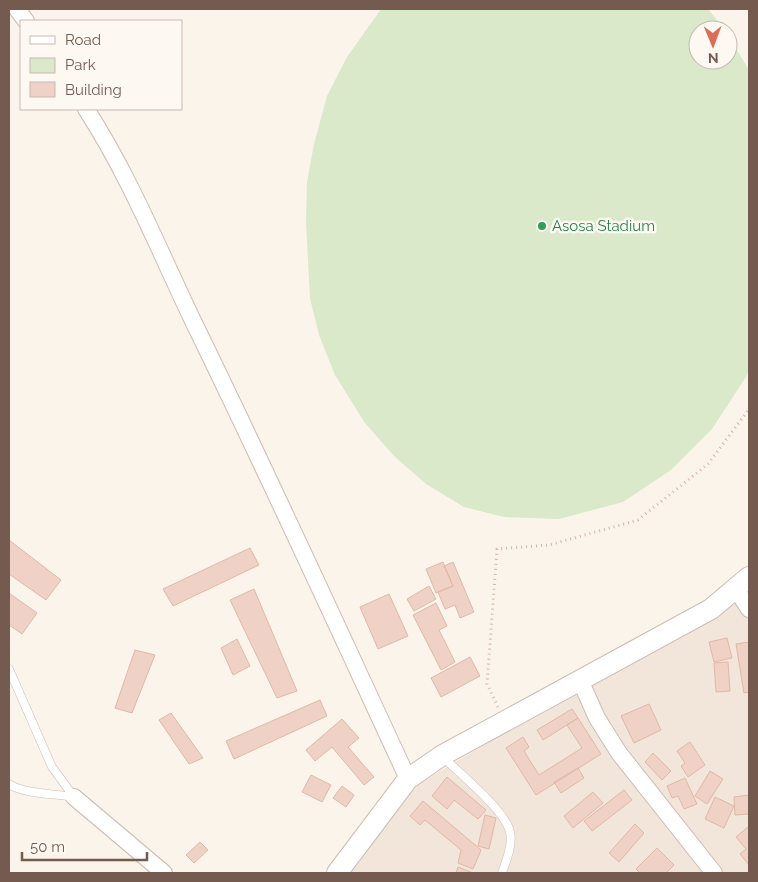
<svg xmlns="http://www.w3.org/2000/svg" width="758" height="882" viewBox="0 0 758 882" font-family="Raleway,sans-serif">
  <rect width="100%" height="100%" fill="#fbf4eb"/>
  <path fill="#f2e5da" d="M749,577V873H347L419,784L711,609Z"/>
  <path fill="#d9e9ca" d="M381,9H708L725,30H698V60H728V35L749,70V371L746,377L712,429L671,470L623,502L559,519L504,517L464,507L426,484L394,456L365,423L335,375L319,335L310,298L306,222L307,182L314,144L327,96L347,57Z"/>
  <path fill="#efd2c5" stroke="#e0b8a7" d="M9,540L61,580L46,600L9,574Z
    M250,548L259,565L173,606L163,589Z
    M443,562L453,586L436,593L426,569Z
    M453,562L474,612L460,618L455,605L445,609L438,592L453,586L444,566Z
    M429,586L436,599L414,611L407,599Z
    M254,589L297,691L277,698L230,600Z
    M9,593L37,613L22,634L9,625Z
    M389,594L408,636L378,649L360,607Z
    M436,603L447,626L439,630L455,662L441,670L413,615Z
    M727,638L732,658L714,662L709,642Z
    M237,639L250,666L233,675L221,648Z
    M749,642V692L744,693L736,644Z
    M135,650L155,655L132,713L115,708Z
    M470,657L480,676L441,697L431,678Z
    M728,662L730,691L716,692L714,663Z
    M320,700L327,716L234,759L226,741Z
    M649,704L661,730L634,743L621,716Z
    M572,709L578,718L543,740L537,730Z
    M171,713L203,758L189,764L159,720Z
    M578,718L601,754L536,795L506,748L523,737L529,747L524,751L539,775L582,748L567,725Z
    M342,719L359,738L348,747L374,777L364,785L332,747L315,761L306,750Z
    M690,742L705,765L688,777L681,766L685,763L677,751Z
    M653,753L671,771L662,780L645,762Z
    M578,768L584,778L561,793L554,782Z
    M710,771L723,779L707,804L695,796Z
    M311,775L331,785L322,802L302,792Z
    M447,777L486,810L478,819L454,800L447,809L432,796Z
    M685,778L697,804L684,809L678,796L672,798L667,786Z
    M342,786L354,795L346,807L333,798Z
    M624,790L632,800L592,831L584,821Z
    M593,792L603,803L573,828L564,816Z
    M749,795V814L735,815L734,797Z
    M715,797L734,806L724,828L705,819Z
    M423,801L481,850L473,869L458,863L461,850L425,820L420,825L410,816Z
    M485,815L496,818L489,849L478,846Z
    M635,824L644,833L619,862L609,853Z
    M749,826V865L740,854L746,849L736,837Z
    M200,842L208,850L194,863L186,855Z
    M657,848L674,865L666,873H640L636,869Z
    M458,867L473,873H456Z"/>
  <g fill="none" stroke-linecap="round" stroke-linejoin="round">
    <defs>
      <path id="service" d="M9,669L52,767L74,797
        M443,757C460,774 505,810 510,832C513,845 506,861 502,873
        M9,784C23,794 57,794 74,797"/>
      <path id="minor" d="M17,9L26,21
        M86,109C129,175 159,250 193,321C267,472 337,626 408,779
        M736,589L749,609
        M580,680L597,718L619,753L714,873
        M74,797L164,873"/>
      <path id="tertiary" d="M337,873L408,779L441,756L711,609L749,577"/>
    </defs>
    <use href="#service" stroke="#cdbcb2" stroke-width="9"/>
    <use href="#minor" stroke="#cdbcb2" stroke-width="18"/>
    <use href="#tertiary" stroke="#cdbcb2" stroke-width="22"/>
    <path stroke="#d4b5a7" stroke-width="3" stroke-dasharray="1 4" stroke-linecap="butt" d="M747,9L749,13
      M498,707L487,684L497,549L549,545L638,520L708,464L749,409"/>
    <use href="#service" stroke="#fff" stroke-width="8"/>
    <use href="#minor" stroke="#fff" stroke-width="16"/>
    <use href="#tertiary" stroke="#fff" stroke-width="20"/>
  </g>
  <circle fill="#2e9e5b" stroke="#fef8f2" stroke-width="2" cx="542" cy="226" r="5"/>
  <g text-anchor="middle" dominant-baseline="central" stroke-width="5" stroke-linejoin="round" paint-order="stroke">
    <g font-size="15" fill="#27864d" stroke="#fef8f2" text-anchor="start">
      <text x="552" y="226">Asosa Stadium</text>
    </g>
  </g>
  <rect width="758" height="882" fill="none" stroke="#755a50" stroke-width="20"/>
  <rect x="20" y="20" width="162" height="90" fill="#fef8f2" stroke="#c7b9b1"/>
  <rect x="30" y="36" width="25" height="8" fill="#ffffff" stroke="#c7b9b1"/>
  <text x="65" y="45" font-size="15" fill="#755a50">Road</text>
  <rect x="30" y="58" width="25" height="15" fill="#d9e9ca" stroke="#c7b9b1"/>
  <text x="65" y="70" font-size="15" fill="#755a50">Park</text>
  <rect x="30" y="82" width="25" height="15" fill="#efd2c5" stroke="#c7b9b1"/>
  <text x="65" y="95" font-size="15" fill="#755a50">Building</text>
  <g transform="translate(713 45) rotate(179)"><circle r="24" fill="#fef8f2" stroke="#c7b9b1"/>
  <path d="M0-4L9 19L0 12L-9 19Z" fill="#db6e5b"/>
  <text y="-8" font-size="14" font-weight="bold" text-anchor="middle" fill="#755a50">N</text>
  </g>
  <path d="M22 852v8h125v-8" fill="none" stroke="#755a50" stroke-width="2.5"/>
  <text x="30" y="852" font-size="15" fill="#755a50" stroke="#fef8f2" stroke-width="4" paint-order="stroke">50 m</text>
</svg>
